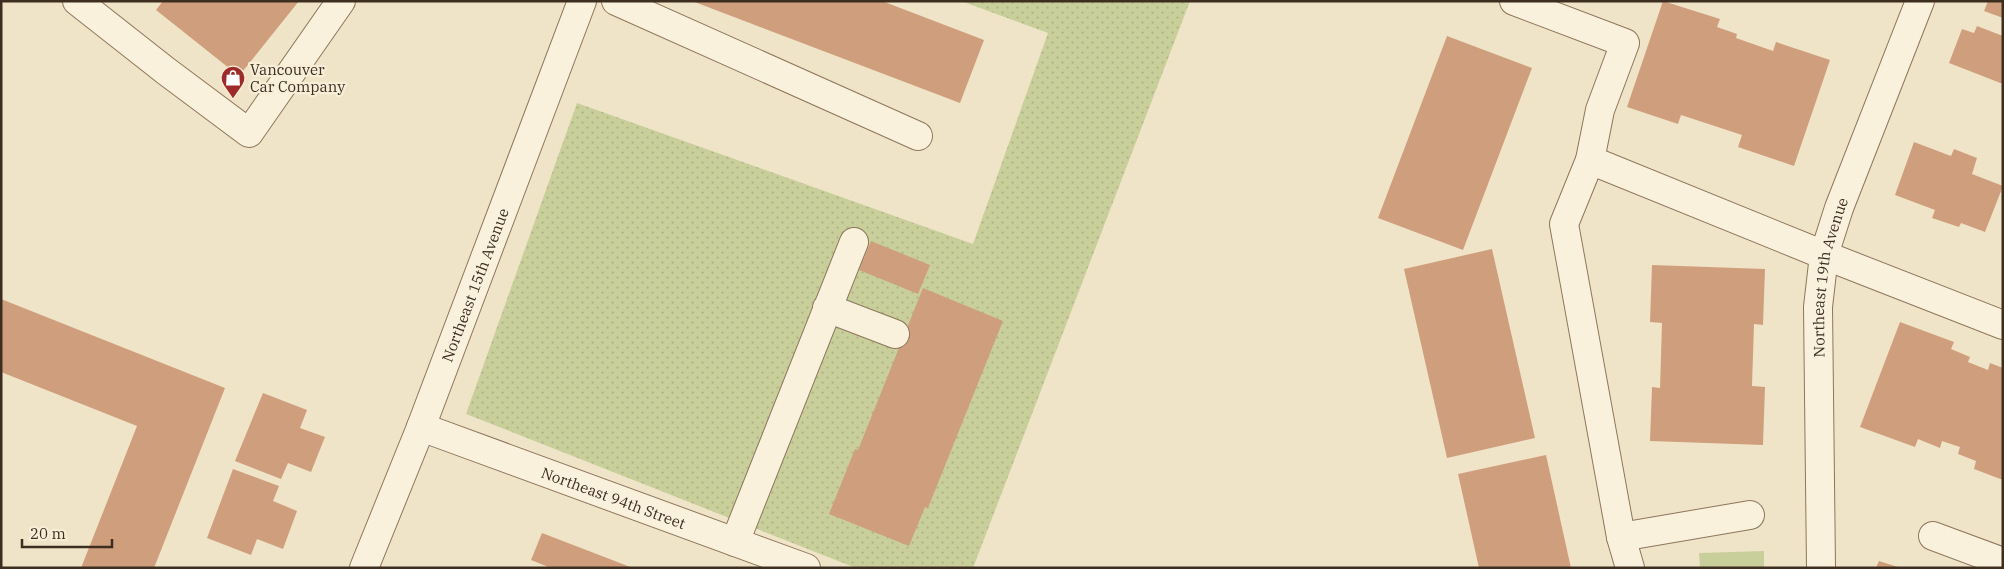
<svg xmlns="http://www.w3.org/2000/svg" width="2004" height="569" viewBox="0 0 2004 569" font-family="'IBM Plex Serif',serif">
  <defs>
    <pattern id="grass-dots" width="8" height="8" patternUnits="userSpaceOnUse" patternTransform="scale(1.25)"><rect width="8" height="8" fill="#c9cf9b"/><path d="M2 2h.1M6 6h.1" fill="none" stroke="#aeb285" stroke-width="1.8" stroke-linecap="round"/></pattern>
  </defs>
  <rect width="100%" height="100%" fill="#f0e4c8"/>
  <path fill="url(#grass-dots)" d="M961,1H1190L973,568H856L466,414L577,103L973,244L1048,33Z"/>
  <path fill="#c9cf9b" d="M1764,551V568H1700L1699,553Z"/>
  <path fill="#cf9f7d" d="M163,1H299L239,76L156,10Z
    M692,1H882L984,40L960,103Z
    M1663,1L1720,19L1717,27L1737,34L1736,38L1773,51L1776,42L1830,60L1794,166L1738,147L1742,135L1681,115L1678,124L1627,107Z
    M1988,1H2003V18L1984,11Z
    M1977,26L2003,36V84L1949,63L1962,29L1974,33Z
    M1447,36L1532,68L1463,250L1378,218Z
    M1914,142L1951,156L1954,149L1977,158L1972,174L2003,186L1985,232L1961,223L1959,227L1932,218L1935,210L1895,195Z
    M871,241L930,265L918,294L859,270Z
    M1492,249L1535,438L1447,458L1404,269Z
    M1652,265L1765,269L1763,325L1754,324L1752,386L1765,387L1763,445L1650,441L1652,387L1660,388L1662,323L1650,322Z
    M923,288L1003,321L928,508L925,507L909,546L829,514L855,449L858,450Z
    M1,299L225,388L154,568H81L137,426L1,372Z
    M1900,322L1954,342L1951,349L1970,357L1968,362L1988,370L1990,363L2003,368V480L1974,469L1976,461L1958,454L1960,447L1942,441L1940,448L1918,439L1915,447L1860,427Z
    M263,393L307,410L300,428L325,437L311,472L288,463L281,479L235,461Z
    M1546,455L1571,568H1479L1458,474Z
    M233,469L279,486L273,501L297,511L283,549L257,539L251,555L207,538Z
    M542,533L633,568H551L531,560Z
    M1879,561L1898,567V568H1876Z"/>
  <g fill="none" stroke-linecap="round" stroke-linejoin="round">
    <defs>
      <g id="minor">
        <path d="M77,1L166,71L249,133L341,1"/>
        <path d="M616,1L918,136"/>
        <path d="M1514,1L1625,43L1600,110L1590,160L1564,224L1621,537L1630,568"/>
        <path d="M1590,160L1824,255L2003,325"/>
        <path d="M827,308L895,334"/>
        <path id="s1" d="M421,427L806,568"/>
        <path d="M1933,536L2003,562"/>
        <path d="M1621,537L1750,515"/>
        <path d="M735,542L854,242"/>
        <path id="s2" d="M364,568L421,427L582,1"/>
        <path id="s3" d="M1821,568L1818,307L1824,255L1839,208L1920,1"/>
      </g>
    </defs>
    <use href="#minor" stroke="#8d765c" stroke-width="30"/>
    <use href="#minor" stroke="#faf1dc" stroke-width="28"/>
  </g>
  <defs>
    <symbol id="shop-pin" viewBox="-11 -11 22 30"><path d="M0 17L-7.5 6A9.5 9.5 0 1 1 7.5 6Z" fill="#9e2a2b" stroke="#f7eed8"/><path d="M-5-2.5h2.3a2.7 3.5 0 0 1 5.4 0H5L5.5 6h-11ZM-1.5-2.5h3a1.5 2.3 0 0 0-3 0Z" fill="#fff"/></symbol>
  </defs>
  <g fill-rule="evenodd">
    <use href="#shop-pin" x="219" y="64" width="28" height="38"/>
  </g>
  <g text-anchor="middle" dominant-baseline="central" stroke-width="4.5" stroke-linejoin="round" paint-order="stroke">
    <g font-size="15" fill="#3d2e20" stroke="#f7eed8" text-anchor="start">
      <text x="250" y="69">Vancouver<tspan x="250" dy="17">Car Company</tspan></text>
    </g>
    <g font-size="15" fill="#3d2e20" stroke="#f7eed8">
      <text stroke="none"><textPath href="#s3" startOffset="292">Northeast 19th Avenue</textPath></text>
      <text stroke="none"><textPath href="#s2" startOffset="304">Northeast 15th Avenue</textPath></text>
      <text stroke="none"><textPath href="#s1" startOffset="205">Northeast 94th Street</textPath></text>
    </g>
  </g>
  <rect width="2004" height="569" fill="none" stroke="#3d2e20" stroke-width="5"/>
  <path d="M22 539v8h90v-8" fill="none" stroke="#3d2e20" stroke-width="2.5"/>
  <text x="30" y="539" font-size="15" fill="#3d2e20" stroke="#f7eed8" stroke-width="4" paint-order="stroke">20 m</text>
</svg>
